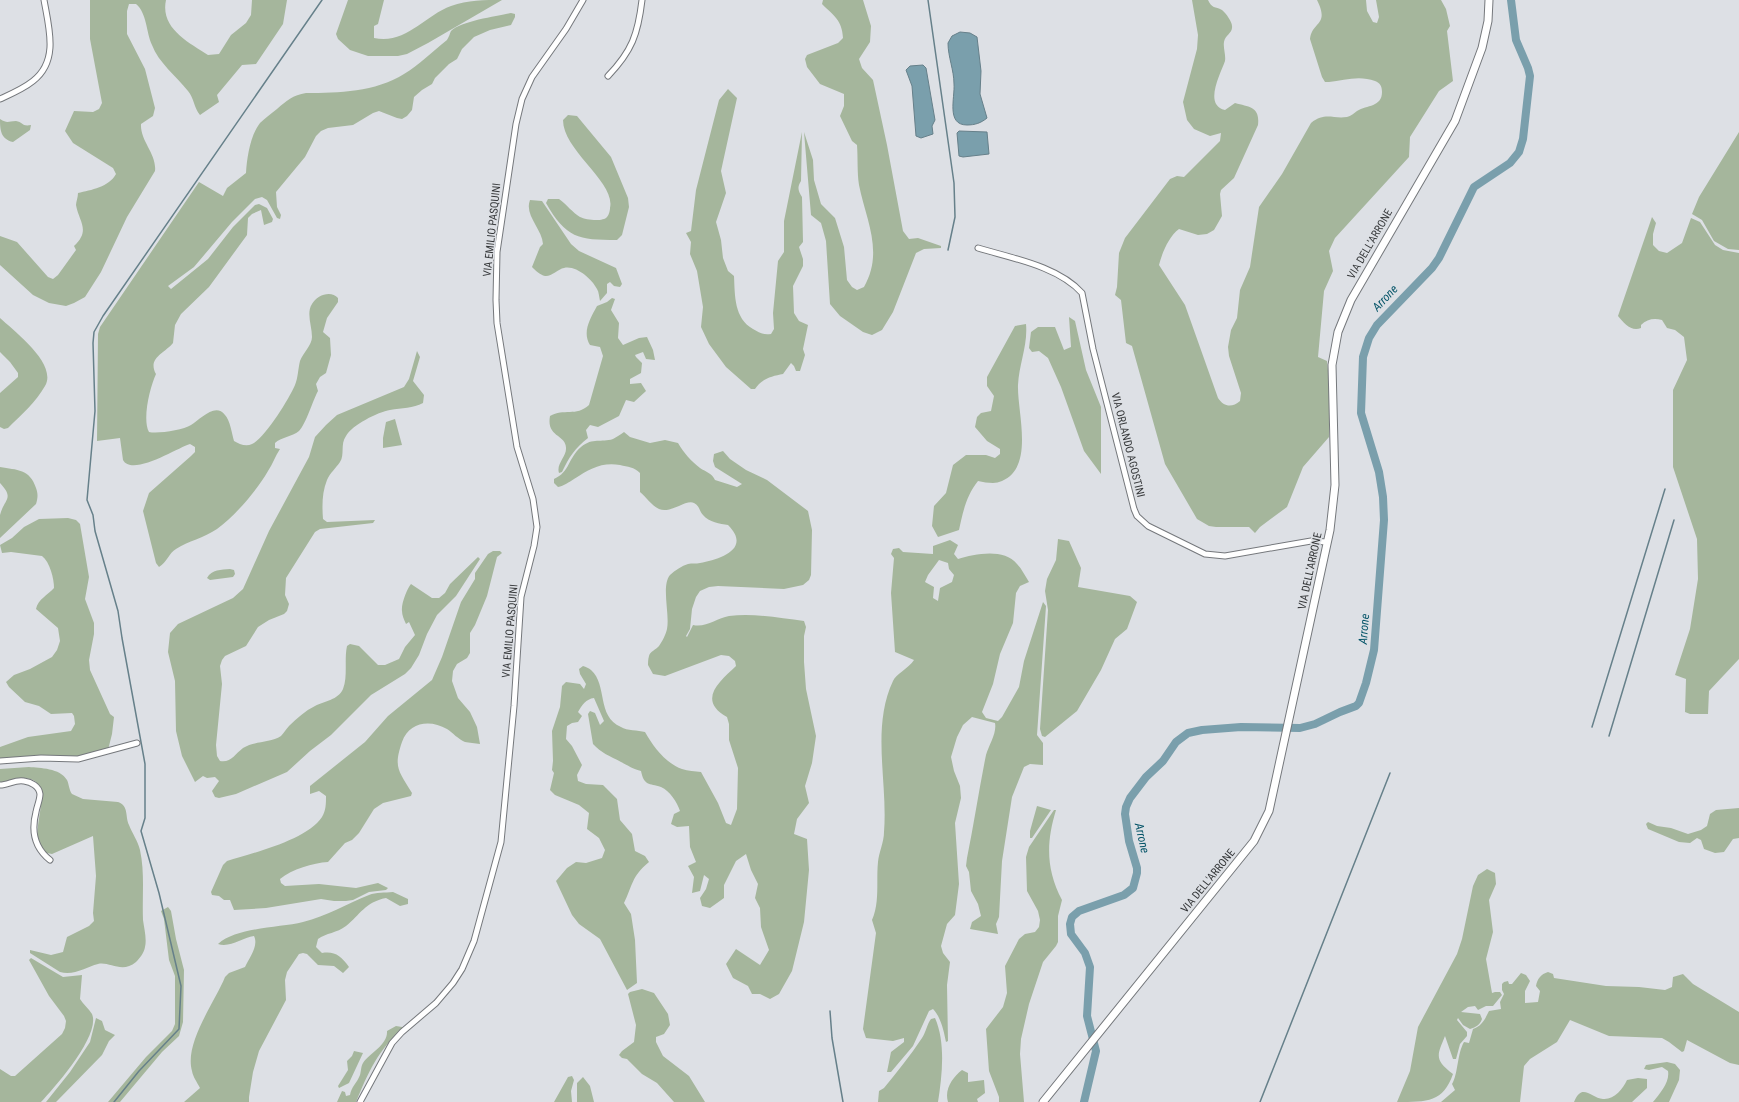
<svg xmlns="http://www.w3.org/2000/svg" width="1739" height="1102" viewBox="0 0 1739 1102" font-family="'Roboto Condensed',sans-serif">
  <rect width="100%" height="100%" fill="#dde0e5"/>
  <path fill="#a5b69c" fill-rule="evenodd" d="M90,0H166C160,28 188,42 208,55L219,54L231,35L246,23L251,15L252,0H287L283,24L256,64L242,65L217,95L219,102L200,115C194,108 194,98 188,91C177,77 158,62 152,45C146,32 147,13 136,4H129L127,11V34L145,69L155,108L153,116L141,124C140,141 157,154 155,171L127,217L101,272L85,297L74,303L66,306L49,303L33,295L0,265V236L17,242L48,277L53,279L58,275L76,250L74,246C91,230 79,222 76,205C76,202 78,197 78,193C91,190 109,187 116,174L113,168L73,143L65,131L74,111L93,112L99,109L102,103L90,39Z
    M348,0H384L378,24L374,26V38C405,45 424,16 451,6C468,0 484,0 502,0L428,43L407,54L398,56H368L350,50L338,39L336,34Z
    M823,0H863L871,26L870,42L859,59L862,68L873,80L887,145L903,231L909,239L918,238L941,246V248L924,249L916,253L893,312L882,330L872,335L863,332L840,316L830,304L826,241L821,223L811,215L804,132L813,160L814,180L821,204L835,218L844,247L847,280L852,287L857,290L864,287C884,252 866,220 859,185C857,172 858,158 857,145L852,141L840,116L844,106V94L820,84L807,67L805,59L807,55L838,43L843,38C842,20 834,16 822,4Z
    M1192,0H1208C1212,9 1215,6 1222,10C1226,13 1232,22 1232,26C1233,33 1225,35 1224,42C1223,48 1226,55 1225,61C1221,73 1203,105 1225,110L1235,103C1250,107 1260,107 1258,125L1234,178L1221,190L1220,194L1222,216L1214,230L1207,234L1198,235L1179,229C1169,236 1162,253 1159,265L1185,305L1218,398C1224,407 1232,408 1240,401L1241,393L1229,356L1228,347L1231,330L1237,318L1240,290L1250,267L1259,207L1282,174L1311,123C1325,112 1332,119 1347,117C1351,116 1354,113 1357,111C1367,105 1382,107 1382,92C1382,86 1380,83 1375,81C1360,75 1344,80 1329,82H1325L1322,77L1310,39C1312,21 1330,26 1317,0H1366L1367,11L1373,22L1377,23L1379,17L1376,0H1441L1446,9L1450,26L1447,31L1453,81L1439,91L1410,137L1409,157L1335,238L1329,251L1333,271L1324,291L1318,357L1327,361L1329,380V437L1303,467L1287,507L1260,527L1255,533L1249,527H1216L1209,526L1197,519L1165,464L1132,346L1126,343L1121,300L1115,295L1117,287L1119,253L1125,238L1170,179L1177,176L1184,177L1220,141L1221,133L1210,136L1194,129L1187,120L1183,102L1197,49L1198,35Z
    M511,13L515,14V17L511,25L490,30L474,37L462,49L457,59L449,64L435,78L432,84L422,90L414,97L412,110L407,116L402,119L397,118L379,111L373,113L353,125L328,128L321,131L316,136L305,157L276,192L277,207L281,215L280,219L277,218L267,200L262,197L255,199L232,222L194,267L168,286L171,289L208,259L233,227L255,205L259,204L267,208L273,219L272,222L264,225L261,210L252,214L248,218L247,235L209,287L181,314L175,325L173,343C165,353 147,358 156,374C150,387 142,419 149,432C158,434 183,430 191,425C200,420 215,402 225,415C230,420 232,434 234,441C239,444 246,447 252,444C265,438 289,399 295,385C298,378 298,369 300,361C303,353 312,345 312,337C312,326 306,313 312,304C317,295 331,290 338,298V302L327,318L323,332L330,338L331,355L326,373L320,377L316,384L318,391C313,400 306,424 299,431C292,437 281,437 275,443V448L280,449C275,456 273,464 268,471C257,490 236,515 217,529C204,538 188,541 176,549C169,553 167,562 159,567L156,563L143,511L149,493L191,456L195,452V447L190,444C177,448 132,477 123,460L120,438L97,441L98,334L100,327L199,182L223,196L227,188L246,173C247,158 250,136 260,123C265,118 271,114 277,109C286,101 293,95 306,93C339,93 375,92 404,74C419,65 433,51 447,40C449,37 450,33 451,31C461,21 497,16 511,13Z
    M728,89L737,98L721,171L726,193L716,222L721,240L723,258L728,271L734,276C735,296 734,318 753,329C760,333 763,335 771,334L774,329L773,313L778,261L784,252V221L802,132L801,181C797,187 798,191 802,197L803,242L799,247L803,259V266L793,286L794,313L799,321L808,325L803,349L805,355L800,371H796L794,366L791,363L783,374C772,376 761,379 755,389H751L726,367L709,344L701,327L703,307L697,271L690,254L691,242L686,233L691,231L696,190L719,100Z
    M568,115L577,116L611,157L628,198L629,207L622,235L617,240C578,240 566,238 546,203L548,199H559C566,204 573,213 580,217C586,220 603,222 607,217C609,215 610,210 610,208C616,182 563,151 563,120Z
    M0,119C8,124 8,121 16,121C23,122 22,127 31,125L30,130L13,142C1,139 0,131 0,119Z
    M1739,132V250L1728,249L1714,241L1702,220L1692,214L1699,197Z
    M530,200L542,201L571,244L579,251L616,268L622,284L620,287L614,286L610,282L607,284V293L600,301C599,297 599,292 597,289C592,279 576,265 564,268C558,269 551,277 545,276C540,275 535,270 532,267L540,247L543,244C542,229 524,215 530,200Z
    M1652,217L1656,223L1653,234V245L1659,251L1667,253L1682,243L1691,218L1700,222L1715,245L1723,250L1739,253V659L1709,691L1708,714H1690L1685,712L1686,679L1675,675L1690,629L1698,579L1697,539L1673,467V390L1687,360L1684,337L1675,330L1667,328L1662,320C1654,318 1647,319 1641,325V328C1631,332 1624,323 1618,316Z
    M612,298L615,299L611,310L619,323L618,338L623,345L639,338L647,337L653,350L655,360L646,359L643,352L635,355L636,357L642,363L641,373L630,379V384L641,383L646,391L634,402L626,400L619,416L598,427L590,425L586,430L588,438C575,448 569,457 562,472L559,473C556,464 566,457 566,449C567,434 546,438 550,416C564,408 576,417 589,405L603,356L600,347L590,345C582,332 590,319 597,306L607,302Z
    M1069,317L1075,321L1086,370L1101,407V474L1084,451L1061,387L1048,358L1039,351L1032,352L1029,348L1031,332L1038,327H1055L1064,350L1071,347Z
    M0,318C14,331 58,364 45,386C36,402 21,415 8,428L4,429L0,427V393L18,377V373L10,362L0,352Z
    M1026,324C1028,345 1019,364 1018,385C1017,412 1035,467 1002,481C999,482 996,483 993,483C988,483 983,482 978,481C966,496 963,512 959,530L938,537L932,526L934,506L946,493L953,465L966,455H986L995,458L1000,454V449L987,441L975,427L977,417L981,413L991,411L994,396L987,386V377L1015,326Z
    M417,351L420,357L413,381L424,395L423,403C413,408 402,408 390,410C378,412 352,425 346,436C340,444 345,455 340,462C336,468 330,473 327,480C322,492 322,506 323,519L327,522L375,520L373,523L320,529L315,532L286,578L285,595L289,604L287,611L284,614L269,620L258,627L246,646L225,656L222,660L220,666L222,684L216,745L217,756L220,761C231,763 235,754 243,748C254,741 270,743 281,736C284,733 286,729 289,726C297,718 305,711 315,706C325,701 338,700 343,689C348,676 344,660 347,646L350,644L359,646L378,665H385L399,659L405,647L415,635L409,622L406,624C404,620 402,615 402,611C401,604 407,589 411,584L432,598H439L445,593L450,584L478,557L480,559L456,596L437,615L427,634L419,655L411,668L405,674L371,695L331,735L310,751L287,772L236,794L219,798L215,797L212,791L219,781L215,777L207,778L203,776L195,782L182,756L176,731L175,681L168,652L170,633L178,624L233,598L243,589L269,531L309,457L315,437L326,425L337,415L404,387L409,379Z
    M395,419L402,445L383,448V438L386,422Z
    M624,432L630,437L650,443L665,440L678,443C684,453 691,461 700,468C706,472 712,473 715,480L737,487L742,484L715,467L713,461L714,454L723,451L730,459L746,470L767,480L808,511L812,530L811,575L809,580L803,585L784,589L718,586L709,587L700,591L696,597L692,609L690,629L686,636L687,637L693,625C706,628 717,618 729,616C754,613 780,618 804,621L806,627L804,636V662L806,689L816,736L812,763L805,786L809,803L797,819L794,834L807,839L809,870L804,922L792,971L779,994L770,999L760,994H752L748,986L733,978L726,964L736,949L760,965L769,950L761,927L760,908L755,898L758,884L751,870L746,854L736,861L724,885V898L710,908L702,906L700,898L706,889L709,879L704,875L700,891L692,893L694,877L688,866L696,862L690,847L689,826L677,827L671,824L674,814L680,811C677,802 670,791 661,787C649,783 644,786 641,771C631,768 629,766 621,762C610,756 601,753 593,744L588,714L590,711L595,713L600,725L604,721L594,698C586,699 582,705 578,712L582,716L578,722L572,723L567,726L566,739L572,746L582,765L577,775L578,781L586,784L603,785L617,799L620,820L632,834L635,851L645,856L649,862C631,877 633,885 624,903L631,914L635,940L637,983L627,990L600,939L579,924L572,915L556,881L567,868L576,862L586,863L602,858L605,850L599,838L587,829L589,813L579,805L555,795L550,790L554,773L552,770L553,761L552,731L560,707L562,686L566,682L580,684L584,689L586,684L580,674L579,669L583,666C586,667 589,668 591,670C608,685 596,716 621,727C627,731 638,730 645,732C653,746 665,763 682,769C688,771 695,771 701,772L718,803L726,823L731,825L737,809L738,768L729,740V724L727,717C697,700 719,682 736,666L735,661L729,656L721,655L665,676L653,674L648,665C648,663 648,659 649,656C650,651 656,650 659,646C662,642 666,634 667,629C670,614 661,586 670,575C675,570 682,566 688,564C692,563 696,564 700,563C720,559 752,549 728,525C720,524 709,522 703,515C699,511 700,506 694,503C686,499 671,514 659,509C652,506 646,497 640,492V473C634,467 628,467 620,465C601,462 590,469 574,479C569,482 564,486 558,487L554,483V479C570,472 568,458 581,447C593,437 601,443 613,439C617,437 621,434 624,432Z
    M0,467C17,470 30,469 36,488C38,494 38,497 36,504L0,538C0,531 0,522 0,515C4,499 15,499 0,483Z
    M68,518L76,520L80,524L89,577L85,599L94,623V634L89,660L90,670L110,714L114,717L112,734L108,750L71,758L0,760V747L28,737L71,731L75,724L74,716L72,713L51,714L39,706L25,702L9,687L6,682L14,675L30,669L52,657L57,650L60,641L58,628L36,609C38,599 48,595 54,588C54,579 50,562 42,556L11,552L2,553L0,545L12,538L24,527L39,519Z
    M1058,539L1069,541L1081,568L1078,587L1130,596L1137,602L1127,629L1115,639L1101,670L1077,711L1045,737L1042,736L1040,729L1048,610L1045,591L1047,579L1056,560Z
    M950,540L958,545L954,554L958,559C975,554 1004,548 1017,564C1022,569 1025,576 1029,582L1020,586L1016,593L1013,623L1000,654L993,684L982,712L986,718L998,721L1002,717L1019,687L1024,661L1043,602L1046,606L1037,735L1043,743V765L1030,764L1024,767L1012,797L1002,861L999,917L996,924L998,934L970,929L972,922L981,916L978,904L971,891L969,872L966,866L967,858C974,824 979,789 986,755C989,745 997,733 995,723L972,717L963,725L957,737L951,757L954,771L960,786L961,798L955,823L959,884L955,915L947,924L941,946L943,953L950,962L947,985L948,1041L946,1042C944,1032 941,1017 933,1009L929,1011L913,1046L891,1072H887L891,1052L904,1042V1038L893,1041L866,1038L863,1029L876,933L872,920C880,902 876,881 878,862C879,852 884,842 884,832C888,782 871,728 893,681C895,675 909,668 914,660L895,652L891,593L894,558L891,554L893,549L899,548L903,552L933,554V546ZM939,560L948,563L949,569L954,575L952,582L940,588L938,601L933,598L934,587L925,582L928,575Z
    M493,551H500L502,553L497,557L487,596L475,625L470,633V653L467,658L457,664L453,671L452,681L458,698L470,712L477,727L480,744C475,743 469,743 465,742C458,739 453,733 447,729C430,719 409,722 402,742C393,768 399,771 412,793L411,796L383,803L374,809L359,833L352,840L345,843L328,862C313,863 292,869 280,879L281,883L285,886L319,884L356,888L378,883L388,888L386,890L369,892L353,900L346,901H334L321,899L266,908L234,910L230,900H224L219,896L212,895L211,892L223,865L227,861C253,853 307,840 322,817C326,810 326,804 326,796L319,791L310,794V786L365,742L388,716L432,680L442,657L461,602L475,579V573L488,554Z
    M230,569L234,570L235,574L233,577L210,580L207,578C212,569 221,570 230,569Z
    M29,767C40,768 60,768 67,780C69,784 69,790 72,794L83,799L118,802C129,806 125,816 129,825C132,833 138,841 140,850C145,873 142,896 143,920C144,928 147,939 145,947C144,953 140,958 136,962C122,974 109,961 98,964C86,967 74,976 60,972L30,953V950L51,955L63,952L67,937L89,926L94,921L93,913L96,876L93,836L52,854C17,849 60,787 30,779C20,776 10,782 0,783V769Z
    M1037,806L1051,810L1032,838H1030V831Z
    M1739,808V838L1733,839L1724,852L1715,853L1704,849L1701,840L1697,838L1690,843L1679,842L1648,829L1646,824L1648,822L1657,826L1671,828L1688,834L1701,830L1707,826L1710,814L1716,810Z
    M1054,810H1056C1046,843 1046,869 1062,900L1058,916V942L1056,946L1043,962L1029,1004L1021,1039L1020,1054L1024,1102H999V1097L989,1071L986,1029L1003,1007L1007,993L1005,966L1019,939L1025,934L1035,932L1039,927L1040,920L1038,911L1027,891L1026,857L1029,847Z
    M1487,869L1495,873L1496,884L1489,900L1493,932L1486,959L1492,993L1495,992H1500L1502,995L1493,1006H1486L1478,1010L1475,1006L1468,1007L1461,1012L1480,1014L1482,1019C1480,1025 1476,1027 1470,1029L1463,1025L1458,1018L1457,1020L1467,1032V1036L1460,1044L1456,1059H1453L1445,1036C1437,1056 1434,1059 1453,1074C1443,1102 1428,1102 1397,1102L1410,1071L1418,1027L1457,954L1462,939L1473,886L1478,875Z
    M393,892L408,899V904L400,906L386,898C365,902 360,915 346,926C337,933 326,933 318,939L316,947L322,953C335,951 341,956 349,967L343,973L334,966L318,965L307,954L303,953L299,954L287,972L285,980L286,1000L259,1051L253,1072L249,1097V1102H184L200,1088C197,1082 193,1077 192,1071C184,1043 215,1002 225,977L229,973L245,967C249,958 259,946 254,936C242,938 230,948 218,944C237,927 279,928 303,922C327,916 346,904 369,895C376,892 385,893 393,892Z
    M168,907L171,911L176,939L184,970L183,1022L179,1036L162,1052L120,1102H108L146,1057L172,1031L175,1024V976L169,960L164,919L161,911Z
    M31,958L63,977L82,975L80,999C83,1004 89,1009 92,1014C101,1035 55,1087 41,1102H0V1069L11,1076H15L62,1034L65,1028L66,1021L64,1016L49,996L29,960Z
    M1548,972L1553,974L1554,978L1606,986L1639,987L1665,990L1672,987L1673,977L1683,974L1693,984L1739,1012V1065L1730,1063L1687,1040L1684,1051L1682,1052L1669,1042L1662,1038L1609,1036L1570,1020L1557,1042L1530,1059L1524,1066L1520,1102H1441L1455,1090L1452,1084C1458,1075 1457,1054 1464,1042L1469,1043L1473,1029C1482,1026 1485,1019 1489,1011L1501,1009L1500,1002L1504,994L1502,990V984L1504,982L1508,981L1509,984H1512L1521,973L1526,975L1530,981L1525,991V1003L1538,1002L1540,991L1536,986C1537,979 1541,974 1548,972Z
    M642,989L654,993L668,1014L670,1025L664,1034L656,1037V1042L663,1056L689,1076L705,1102H674L657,1083L642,1074L627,1059L622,1058L619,1055L622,1051L634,1042L636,1025L628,994L630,992Z
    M96,1018L102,1021L105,1030L115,1035L109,1041L102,1055L58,1100L56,1102H46L70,1072L90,1042Z
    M935,1018C946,1043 942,1076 938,1102H878L879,1091L884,1088C897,1072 910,1056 922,1038C926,1032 927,1024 931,1019Z
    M396,1026L402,1027V1029C378,1050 368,1073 356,1102H337L342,1091L345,1092L346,1096L350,1095C351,1087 357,1083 360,1075C361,1072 361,1066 363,1063C370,1053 388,1045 387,1031Z
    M354,1051L363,1053L349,1083L339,1088L338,1086L348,1070L347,1061L352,1056Z
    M1667,1062L1675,1064L1680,1070L1679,1080L1669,1102H1653C1660,1093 1670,1082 1668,1071L1662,1067L1649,1070L1644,1069L1646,1065Z
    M962,1070L968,1073V1082L984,1080L985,1093L977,1099L978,1102H948C944,1089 953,1077 962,1070Z
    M572,1076L574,1080L571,1091L572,1102H554L568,1077Z
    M583,1077L590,1086L594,1102H577V1083Z
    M1638,1078L1647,1079V1088L1632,1102H1574C1582,1082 1591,1098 1603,1099C1614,1100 1623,1089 1627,1080Z"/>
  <path fill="#7a9fac" stroke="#66808a" d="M960,32L970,33L977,37L981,71L980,94L987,118C981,123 975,125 967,125C946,125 955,98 954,84C954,70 948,57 948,43L952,36Z
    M923,65L926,68L935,120L932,126L933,134L921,138L916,136L912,86L906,70L910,66Z
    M959,131L987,132L989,154L963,157L959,156L957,133Z"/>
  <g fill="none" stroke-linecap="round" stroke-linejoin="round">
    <path stroke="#66808a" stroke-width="1.5" d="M928,0L954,183L955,217L948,250
      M1592,727L1665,489
      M1609,736L1674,520
      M830,1011L832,1038L843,1102
      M114,1102L139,1071L179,1029L181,986L159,893L141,831L145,818V764L122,638L118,611L95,531L93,515L87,500L95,411L93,343L94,332L103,316L322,0
      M1260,1102L1390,773"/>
    <path stroke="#7a9fac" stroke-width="8" d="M1084,1102L1096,1051L1087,1016L1090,967L1085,953L1071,934L1070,924L1072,917L1079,911L1124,895L1133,888L1137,873V868L1129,841L1125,814L1126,807L1130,798L1146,777L1163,761L1176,742L1188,733L1202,730L1241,727L1300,728L1315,724L1340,712L1356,706L1359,703L1366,683L1374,650L1384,520L1383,497L1379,472L1361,413L1363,357L1369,338L1377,325L1432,268L1439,258L1474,187L1510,163L1519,152L1523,139L1530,76L1528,68L1516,40L1511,0"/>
    <defs>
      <path id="street" d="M608,76C632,51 638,34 642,0
        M0,99C11,94 23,89 33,81C59,61 49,28 44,0
        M978,248C1011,258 1058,266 1082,293L1093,349L1134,509L1137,516L1148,526L1205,554L1225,556L1311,541L1327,542
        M0,761L41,758L78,759L137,743
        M0,785C8,785 16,779 24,781C31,782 39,786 40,794C40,800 37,806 36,812C31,831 35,848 50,860
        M360,1102L392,1043L402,1032L436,1003L453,983L462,969L474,941L501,842L514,706L521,597L534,546L537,527L533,499L517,447L497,323L496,300L497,252L516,124L522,99L532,77L566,29L583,0"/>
      <path id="secondary" d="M1043,1102L1254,841L1269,811L1330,530L1335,485L1332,365L1338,332L1351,300L1455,121L1482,48L1488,21L1489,0"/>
    </defs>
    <use href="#street" stroke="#75787c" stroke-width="7"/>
    <use href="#secondary" stroke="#75787c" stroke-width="9"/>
    <use href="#street" stroke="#fff" stroke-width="5"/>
    <use href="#secondary" stroke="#fff" stroke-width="7"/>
  </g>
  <g text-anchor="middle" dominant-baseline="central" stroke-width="3" stroke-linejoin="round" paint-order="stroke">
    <g font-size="11" fill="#36383a" stroke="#dde0e5">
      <text transform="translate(492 230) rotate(-84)">VIA EMILIO PASQUINI</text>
      <text transform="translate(1370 244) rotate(-60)">VIA DELL'ARRONE</text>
      <text transform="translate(1128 445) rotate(76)">VIA ORLANDO AGOSTINI</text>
      <text transform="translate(1310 571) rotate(-78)">VIA DELL'ARRONE</text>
      <text transform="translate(510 631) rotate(-85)">VIA EMILIO PASQUINI</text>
      <text transform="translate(1208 881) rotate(-51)">VIA DELL'ARRONE</text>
    </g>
    <g font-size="12" font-style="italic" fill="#065569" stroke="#dde0e5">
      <text transform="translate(1385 298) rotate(-47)">Arrone</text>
      <text transform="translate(1364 629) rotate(-85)">Arrone</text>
      <text transform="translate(1142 838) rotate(77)">Arrone</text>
    </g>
  </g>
</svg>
